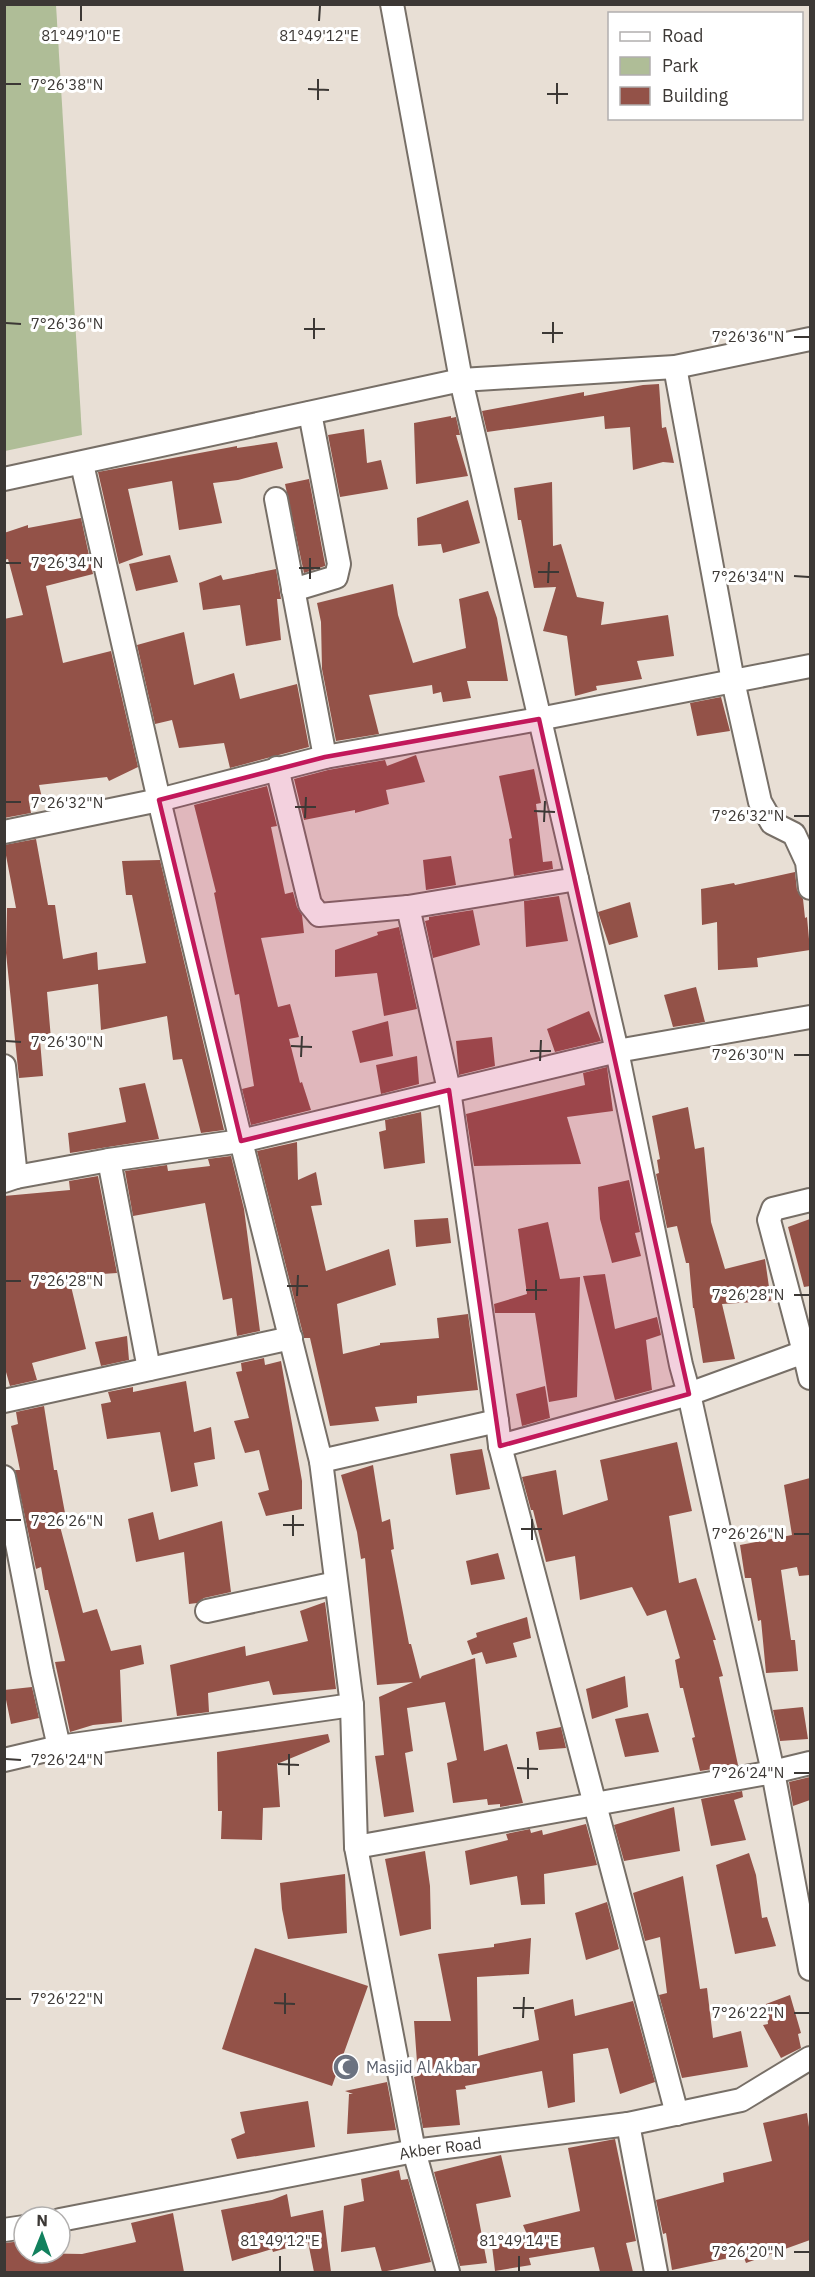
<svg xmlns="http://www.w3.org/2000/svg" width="815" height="2277" viewBox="0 0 815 2277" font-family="'IBM Plex Sans',sans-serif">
  <rect width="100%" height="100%" fill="#e8dfd5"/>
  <path fill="#afbd97" d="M4,5H56L82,435L5,451Z"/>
  <path fill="#935248" d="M659,384L662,428L666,427L674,463L663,462L633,470L630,427L605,429L604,416L487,432L482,411L584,392V396L643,385Z
    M451,416V418L456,417L460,435H456L468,476L416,484L414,423Z
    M364,429L367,463L381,460L388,489L340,497L328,435Z
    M277,442L283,468L238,480L213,483L222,523L179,530L172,481L128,489L143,555L119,564L98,472L237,446V448Z
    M309,479L325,564V566L304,573L285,484Z
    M552,482L553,546L561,544L577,597L604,602L601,625L668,615L674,656L637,661L642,679L596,686L597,690L575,696L567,636L543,631L556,587L534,588L521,520H518L514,488Z
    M468,500L480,543L443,553L441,544L418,546L417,518Z
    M81,518L93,574L46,586L63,663L111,651L138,767L109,781L107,777L39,785L42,798L29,802L31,813L4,818V619L23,615L8,559L4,560V533L28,525V528Z
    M170,555L178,582L136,591L129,564Z
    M276,569L281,599H277L281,640L246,646L240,605L203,610L199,583L221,575L223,580Z
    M393,584L398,615L413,663L466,648L459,599L488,591L497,618L508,681H467L471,698L443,702L441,692L433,694L432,685L369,695L379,734L336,741L322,669L321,622L317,603Z
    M184,632L194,685L234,673L240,699L297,684L309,747L230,768L224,743L179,748L172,720L155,724L137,645Z
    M721,697L730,731L697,736L690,703Z
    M416,755L425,782L386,790L389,804L355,813V810L304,820L294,779L328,770L385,760L387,766Z
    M534,769L541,803L536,804L543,862L552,861L553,869L514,876L509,839L512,838L499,776Z
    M267,786L277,826L271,827L285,894L293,892L297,907L302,915L304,933L261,938L278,1007L290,1004L299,1037L289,1039L300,1083L302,1082L311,1110L251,1125L242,1089L254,1086L239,994L235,995L214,893L216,892L194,805Z
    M36,839L48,905H55L63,959L97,952L98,970L146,963L132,895H126L122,861L160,860L224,1130L201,1133L182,1059L173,1060L167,1016L101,1030L98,984L47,992L51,1039L40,1040L43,1076L19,1078L6,953L7,908H16L4,845Z
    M451,856L456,885L426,890L423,860Z
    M795,872L797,890L803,899L805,918L807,917L810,950L757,958L758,967L718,970L717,922L702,925L701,889L734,883L735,885Z
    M559,896L568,941L526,947L524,901Z
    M630,902L638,937L609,945L598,912Z
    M473,910L480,945L433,958L425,921L429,920V917Z
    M399,927L417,1009L384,1016L377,973L335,977V950L378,935L377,932Z
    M696,987L705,1022L673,1027L664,995Z
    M589,1011L601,1041L555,1052L547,1029Z
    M388,1021L393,1056L360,1063L352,1031Z
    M492,1037L495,1066L459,1075L456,1041Z
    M417,1056L419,1084L381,1094L376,1065Z
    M607,1067L613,1111L567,1117L581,1164L474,1166L466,1114L585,1085L583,1073Z
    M145,1083L159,1139L70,1153L68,1133L126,1122L119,1088Z
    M688,1107L695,1149L704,1147L711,1222L725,1269L765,1259L771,1301L722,1304L735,1359L703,1363L694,1308H693L689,1263H686L677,1226L667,1228L656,1174L659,1173L657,1160L660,1159L652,1116Z
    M421,1112L425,1163L384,1169L379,1132L386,1130L385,1120Z
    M297,1142L298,1180L316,1172L322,1205L311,1206L326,1271L389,1249L396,1285L337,1304L343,1354L380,1345V1343L439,1338L437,1318L468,1314L478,1390L417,1396V1403L375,1407L379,1421L330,1426L310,1338H304L257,1151Z
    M231,1156L244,1209L260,1331L237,1336L232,1298L223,1300L205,1203L133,1216L125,1171L167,1165L168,1171L210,1166L208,1159Z
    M98,1176L117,1273L72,1276L73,1282H70L86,1349L32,1363L37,1380L10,1386L4,1365V1196L70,1190L69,1181Z
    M629,1180L640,1232L635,1233L641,1256L612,1263L600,1219L598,1187Z
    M448,1218L451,1243L416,1247L414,1220Z
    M810,1219V1286L804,1287L788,1227Z
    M548,1222L560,1279L580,1277L577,1397L549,1402L535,1313H495L494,1304L527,1294L518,1229Z
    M605,1274L615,1329L657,1317L661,1335L646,1340L652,1390L615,1400L583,1276Z
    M127,1336L129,1360L101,1366L95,1342Z
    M264,1358L265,1365L281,1361L302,1481V1509L266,1516L258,1493L269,1490L259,1450L245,1453L234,1421L249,1418L236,1372L242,1371L241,1363Z
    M186,1381L194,1432L211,1427L215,1459L194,1463L198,1486L171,1492L160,1432L107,1439L101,1404L111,1402L108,1392L133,1387V1392Z
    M545,1386L550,1418L522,1426L516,1394Z
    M44,1406L54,1470H57L65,1513L57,1515L83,1613L97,1609L111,1651L141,1645L144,1664L120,1670L122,1722L93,1725L70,1732L55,1662L65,1661L48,1590H45L41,1567L36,1569L15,1470H20L11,1426L18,1424L16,1412Z
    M677,1442L692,1511L669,1516L679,1583L696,1578L716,1640H713L723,1676L719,1677L738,1765L700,1771L692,1738L695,1737L683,1688H680L675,1660L680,1658L666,1610L647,1616L632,1587L580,1600L575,1556L546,1562L533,1510H531L522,1477L556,1470L563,1515L608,1500L600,1460Z
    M482,1449L490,1489L456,1495L450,1454Z
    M373,1465L382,1522L390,1519L394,1549L391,1550L409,1644H411L420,1679L422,1676L475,1658L484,1751L507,1744L523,1803L500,1807V1804L488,1805L487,1799L453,1803L447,1763L457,1760L445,1702L407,1708L413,1751L405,1753L414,1812L384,1817L375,1756L384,1755L379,1697L413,1682L377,1685L365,1558L361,1559L357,1532L341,1475Z
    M810,1478V1575L799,1576L797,1567L781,1570L791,1640H795L798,1671L766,1673L761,1620L758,1621L751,1578H745L740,1545L792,1535L784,1485Z
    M153,1512L159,1540L222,1521L231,1592L204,1598L197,1603L189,1604L184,1552L136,1562L128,1519Z
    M498,1553L505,1579L471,1585L466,1561Z
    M325,1602L336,1689L273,1695L269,1681L208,1693L209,1712L177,1716L170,1665L245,1646L246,1656L308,1641L300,1611Z
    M527,1617L531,1638L513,1643L517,1657L486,1664L482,1652L472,1655L467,1641L477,1637L476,1633Z
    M625,1676L628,1707L592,1719L586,1689Z
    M32,1687L39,1718L11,1724L4,1690Z
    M803,1707L808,1739L780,1741L773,1710Z
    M648,1713L659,1752L625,1757L615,1719Z
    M561,1727L566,1748L539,1750L536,1732Z
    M328,1734L330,1742L277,1764L280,1807L263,1808L262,1840L221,1839L222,1811H218L217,1752Z
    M810,1777V1800L793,1806L789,1782Z
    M742,1791L743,1797L734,1800L746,1840L711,1846L701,1799Z
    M674,1807L680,1851L624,1861L614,1825Z
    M586,1824L597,1865L544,1874L545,1904L521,1905L517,1876L470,1885L465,1851L508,1840L506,1834L530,1829L531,1833L542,1830L543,1835Z
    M425,1851L430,1886L431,1929L400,1936L385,1859Z
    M749,1853L756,1875L762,1918L767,1917L776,1946L735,1954L716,1865Z
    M345,1874L347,1933L288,1939L282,1909L280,1883Z
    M683,1876L700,1989L707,1988L713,2038L741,2031L748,2067L682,2078L659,1995L667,1993L660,1937L645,1941L633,1893Z
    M607,1902L619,1949L586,1960L575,1913Z
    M531,1938L529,1974L477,1977L478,2056L539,2040L534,2010L573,1999L575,2016L633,2001L655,2082L620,2094L608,2048L573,2054L575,2102L548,2108L542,2071L465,2086L466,2089L456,2090L460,2125L423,2128L414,2077L418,2076L414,2021H451L438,1954L494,1947V1944Z
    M255,1948L368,1986L332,2086L222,2049Z
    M790,1995L801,2033L798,2034L801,2048L781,2058L763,2025L768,2024L766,2004Z
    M387,2082L396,2130L347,2134L349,2094H353L345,2091Z
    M308,2101L315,2147L237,2159L231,2139L245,2133L240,2112Z
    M807,2113L810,2134V2240L746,2263L743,2255L672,2270L666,2233L663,2234L656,2200L724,2182L723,2173L772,2161L763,2123Z
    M615,2139L636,2241L626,2243L633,2272H600L594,2247L529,2258L531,2265L495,2271L492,2246L528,2237L523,2225L580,2211L568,2148Z
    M501,2155L511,2197L476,2204L487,2263L460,2266L434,2172Z
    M399,2170L401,2180L408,2179L431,2262L382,2272L375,2247L341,2252L344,2206L364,2201L361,2179Z
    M287,2194L291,2217L323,2210L331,2272H314L308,2242L273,2252L272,2249L232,2261L221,2210L272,2200Z
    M173,2213L184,2272H4V2243L24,2241V2253L82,2254L136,2242L131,2223Z"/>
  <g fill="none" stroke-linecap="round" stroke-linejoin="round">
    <defs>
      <g id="street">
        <path d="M392,4L461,380L617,1051L681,1365L689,1394L773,1772L810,1969"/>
        <path d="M675,367L733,681L760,802L772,823L794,834L807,862L810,888"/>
        <path d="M82,464L159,800L241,1141L321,1461L352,1705L356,1847L414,2151L448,2272"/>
        <path d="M4,479L461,380L675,367L810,339"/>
        <path d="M276,499L325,757"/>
        <path d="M293,590L336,577L339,564L310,413"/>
        <path d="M277,768L310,904L319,915L408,907L577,879"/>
        <path d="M4,832L159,800L325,757L539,719L810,666"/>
        <path d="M408,907L449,1090L497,1421"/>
        <path d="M4,1066L16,1177L4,1181"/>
        <path d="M109,1160L149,1369"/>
        <path d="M16,1177L109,1160L241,1141L617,1051L810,1017"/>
        <path d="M810,1200L773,1209L769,1220L804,1352L810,1350"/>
        <path d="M4,1401L291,1338"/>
        <path d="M500,1446L689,1394L804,1352L810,1378"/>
        <path d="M321,1461L497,1421L500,1446L677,2114"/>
        <path d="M4,1477L42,1672L59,1747"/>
        <path d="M207,1611L336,1583"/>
        <path d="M4,1760L59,1747L352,1705"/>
        <path d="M356,1847L773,1772L810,1763"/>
        <path d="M628,2124L656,2272"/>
        <path id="s1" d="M60,2220L414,2151L628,2124L741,2100L810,2058"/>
        <path d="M4,2230L24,2227"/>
      </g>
    </defs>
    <use href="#street" stroke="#776f67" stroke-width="26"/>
    <use href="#street" stroke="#fff" stroke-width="22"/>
  </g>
  <path fill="#c2185b" fill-opacity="0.2" stroke="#c2185b" stroke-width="4.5" stroke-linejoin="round" d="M539,719L689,1394L500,1446L449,1090L241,1141L159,800L325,757Z"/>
  <path fill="none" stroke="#3c3835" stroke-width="2" d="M81,21V6M319,21L320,6M6,84H21M308,89L329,90M547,94H568M318,100V79M557,104V83M6,323L21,324M304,329H325M542,333H563M794,337H809M314,339V318M553,343V322M6,563H21M299,568H320M538,572H559M794,576L809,577M310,579V558M548,583L549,562M6,802H21M295,807H316M534,811L555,812M794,816H809M305,818L306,797M544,822L545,801M6,1041L21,1042M291,1046L312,1047M530,1051H551M794,1055H809M301,1057L302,1036M540,1061L541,1040M6,1281H21M287,1286H308M526,1290H547M794,1295H809M297,1296L298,1275M536,1300V1280M6,1520H21M283,1525H304M521,1529H542M794,1534H809M293,1536V1515M532,1540V1519M6,1759L21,1760M278,1764L299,1765M517,1768L538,1769M794,1773H809M289,1775V1754M528,1779V1758M6,1999H21M274,2003L295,2004M513,2008H534M794,2013H809M285,2014V1993M523,2018L524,1997M794,2252H809M280,2271V2256M519,2271V2256"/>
  <defs>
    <symbol id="mosque-disc" viewBox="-11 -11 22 22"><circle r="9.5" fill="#6b7280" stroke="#fff"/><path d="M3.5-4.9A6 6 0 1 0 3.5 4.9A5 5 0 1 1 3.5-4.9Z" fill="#fff"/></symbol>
  </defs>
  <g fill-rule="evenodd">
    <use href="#mosque-disc" x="331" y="2052" width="30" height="30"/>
  </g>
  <g text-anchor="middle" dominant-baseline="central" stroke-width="6" stroke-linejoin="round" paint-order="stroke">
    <g font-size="16" fill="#5b616d" stroke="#fff" text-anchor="start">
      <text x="366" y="2067">Masjid Al Akbar</text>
    </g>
    <g font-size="16" fill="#3c3835" stroke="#fff">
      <text stroke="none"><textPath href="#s1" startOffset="387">Akber Road</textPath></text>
    </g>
  </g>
  <g font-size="15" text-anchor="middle" fill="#3c3835" stroke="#fff" stroke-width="6" stroke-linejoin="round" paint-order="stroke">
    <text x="81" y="41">81°49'10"E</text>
    <text x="319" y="41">81°49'12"E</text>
    <text x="67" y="90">7°26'38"N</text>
    <text x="67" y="329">7°26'36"N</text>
    <text x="748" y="342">7°26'36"N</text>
    <text x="67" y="568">7°26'34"N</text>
    <text x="748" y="582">7°26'34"N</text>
    <text x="67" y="808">7°26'32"N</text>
    <text x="748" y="821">7°26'32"N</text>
    <text x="67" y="1047">7°26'30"N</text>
    <text x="748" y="1060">7°26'30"N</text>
    <text x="67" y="1286">7°26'28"N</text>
    <text x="748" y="1300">7°26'28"N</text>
    <text x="67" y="1526">7°26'26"N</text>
    <text x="748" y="1539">7°26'26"N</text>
    <text x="67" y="1765">7°26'24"N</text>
    <text x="748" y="1778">7°26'24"N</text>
    <text x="67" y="2004">7°26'22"N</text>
    <text x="748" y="2018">7°26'22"N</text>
    <text x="280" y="2246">81°49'12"E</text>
    <text x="519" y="2246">81°49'14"E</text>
    <text x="748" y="2257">7°26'20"N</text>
  </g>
  <rect width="815" height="2277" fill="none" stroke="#3c3835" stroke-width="12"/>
  <rect x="608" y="12" width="195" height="108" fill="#ffffff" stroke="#b1afae" stroke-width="1.5"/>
  <rect x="620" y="32" width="30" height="9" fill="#ffffff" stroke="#b1afae" stroke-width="1.5"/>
  <text x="662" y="42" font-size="18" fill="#3c3835">Road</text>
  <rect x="620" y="57" width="30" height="18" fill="#afbd97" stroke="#b1afae" stroke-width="1.5"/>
  <text x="662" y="72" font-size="18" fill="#3c3835">Park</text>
  <rect x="620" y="87" width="30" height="18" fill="#935248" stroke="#b1afae" stroke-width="1.5"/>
  <text x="662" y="102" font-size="18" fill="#3c3835">Building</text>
  <g transform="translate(42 2235) rotate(1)"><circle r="28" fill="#ffffff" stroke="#b1afae" stroke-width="1.5"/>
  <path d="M0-4.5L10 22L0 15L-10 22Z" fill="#12815e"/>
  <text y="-9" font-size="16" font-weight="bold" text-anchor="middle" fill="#3c3835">N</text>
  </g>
</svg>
